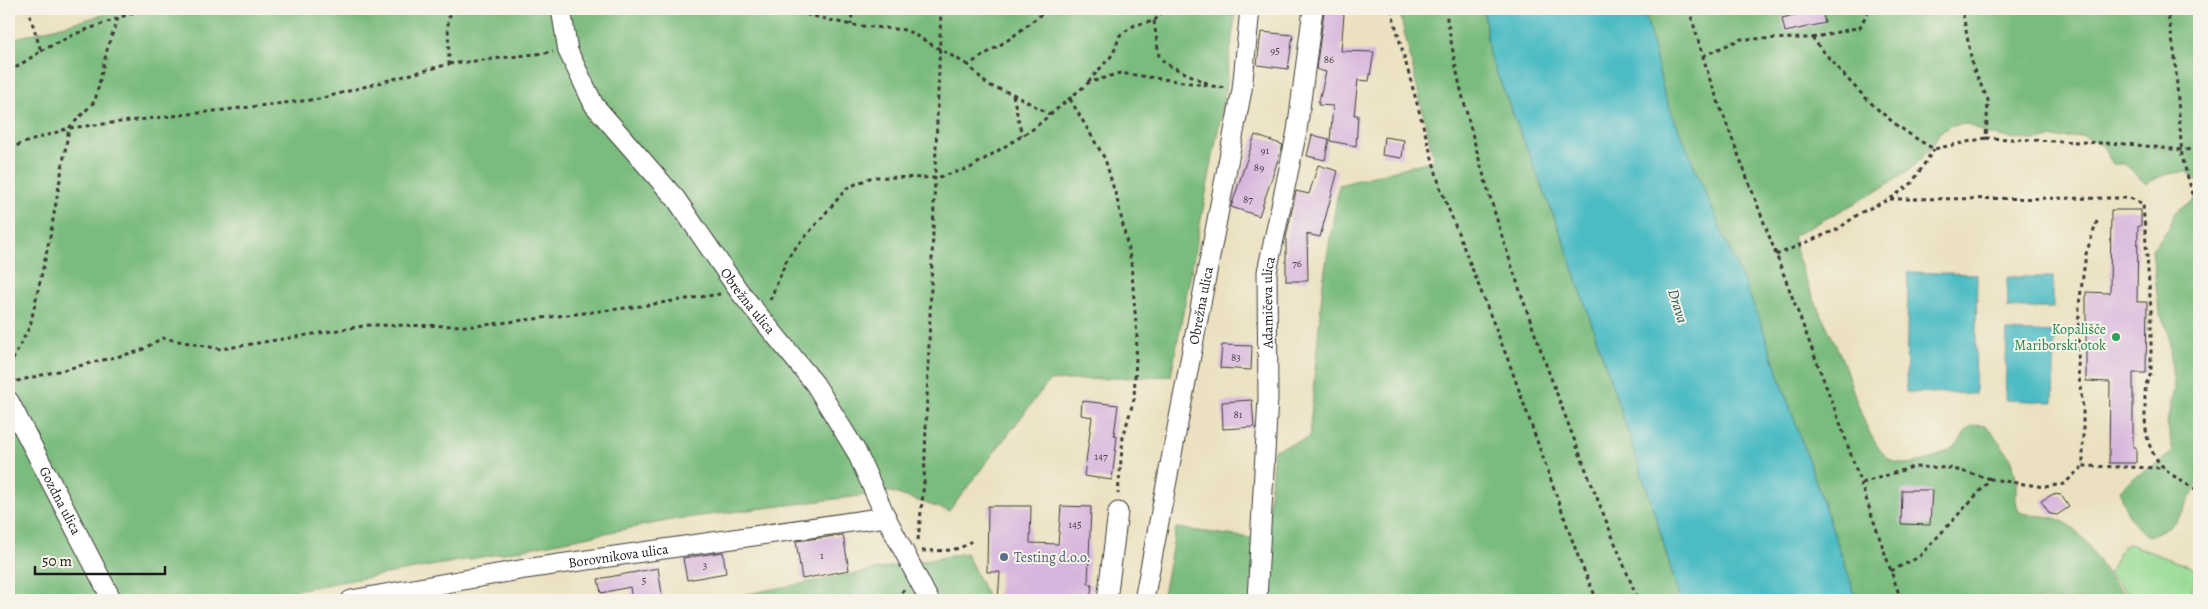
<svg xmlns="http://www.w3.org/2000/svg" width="2208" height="609" viewBox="0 0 2208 609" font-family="Alegreya,serif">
  <rect width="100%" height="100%" fill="#f7f3e8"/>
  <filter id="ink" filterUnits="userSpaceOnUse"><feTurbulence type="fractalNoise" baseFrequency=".02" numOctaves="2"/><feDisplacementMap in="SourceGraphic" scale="10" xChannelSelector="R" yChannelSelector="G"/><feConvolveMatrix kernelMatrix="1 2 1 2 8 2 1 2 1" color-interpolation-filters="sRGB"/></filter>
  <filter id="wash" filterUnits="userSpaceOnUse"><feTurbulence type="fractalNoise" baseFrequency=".0096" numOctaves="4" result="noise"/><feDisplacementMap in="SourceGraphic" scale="20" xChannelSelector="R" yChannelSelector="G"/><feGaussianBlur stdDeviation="1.12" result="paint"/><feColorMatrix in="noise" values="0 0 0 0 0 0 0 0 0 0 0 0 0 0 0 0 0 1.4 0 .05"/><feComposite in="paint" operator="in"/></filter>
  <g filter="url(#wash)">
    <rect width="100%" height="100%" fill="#ebe1c0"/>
    <path fill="#98dc95" stroke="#5a7c58" d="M2129,544L2193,568L2197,576L2187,600C2151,600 2133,605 2109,573L2122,547Z"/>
    <path fill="#7abc7e" stroke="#4b6c4d" d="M125,9H1236L1224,99L1171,376L1049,381L949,511L891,492L677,519L493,555L240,600H9V40Z
      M1399,9H1484L1489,54L1565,244L1652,504L1680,600H1162L1176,528L1266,540L1274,450L1309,438L1323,282L1339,185L1434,160Z
      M1644,9H2199V183L2187,172C2171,172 2159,176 2146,184L2125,164H2112L2103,146L2083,136L2031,140L2010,138L1987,134L1968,124L1952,125L1939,133L1933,146L1910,170L1872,194L1793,236C1800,279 1825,319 1842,359C1853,387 1860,419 1876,444C1882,454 1893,465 1906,464C1921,463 1939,457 1952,448C1969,437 1960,422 1986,426C1998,440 2011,455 2015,473C2018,487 2013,497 2019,512C2034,517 2050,514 2064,522C2088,535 2098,566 2116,585C2121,591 2128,595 2134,600H1857L1760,321L1665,97Z
      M2199,193V481C2181,512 2185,523 2148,536C2132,526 2124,508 2120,490C2135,474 2156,466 2173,452L2167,422L2174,389L2168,330L2159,312L2152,249L2169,228L2175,212L2192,202Z
      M966,553L989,600H714Z"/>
    <path fill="#4cbbc4" stroke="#346c70" d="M1484,9H1644L1665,97L1760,321L1857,600H1680L1652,504L1565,244L1489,54Z
      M1908,272L1977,274L1975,394L1906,392Z
      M2007,277H2053V308H2008Z
      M2007,331L2055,333L2053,402L2005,400Z"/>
    <g id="blocks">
      <path fill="#d7b6dd" d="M1822,9L1825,23L1785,32L1782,18Z
        M1324,12L1344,14L1341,51L1374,52L1369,81L1358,80L1354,115H1358L1356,146L1330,141L1333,106L1318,105L1326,72L1316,69Z
        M1261,32L1293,35L1288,69L1257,65Z
        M1255,135L1283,145L1259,216L1231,207Z
        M1312,135L1329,139L1325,160L1307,156Z
        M1384,137L1404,140L1402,158L1382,155Z
        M1318,165L1338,171L1320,237L1307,234L1308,281H1286V238L1296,191L1309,194Z
        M2111,210H2141V226H2138L2137,302H2147L2146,373H2133V447H2136V463H2109L2110,382L2086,381V292L2110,293Z
        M1222,345L1252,346L1251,370L1220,368Z
        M1252,400L1254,427L1223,429L1222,402Z
        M1082,401L1118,405L1114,435L1117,436L1112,480L1084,476L1092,417L1081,415Z
        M1902,490H1932L1930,525L1901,524Z
        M2053,494L2061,495L2069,507L2057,515L2050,514L2041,501Z
        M988,506H1031L1030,543L1058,544L1061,506L1091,507L1088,584H1092L1090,600H998L1000,572H987Z
        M843,535L849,570L802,579L796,541Z
        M723,552L726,573L687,580L683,558Z
        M658,568L663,600H632L630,587L601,593L598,579Z"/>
    </g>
  </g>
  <g filter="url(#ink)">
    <use href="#blocks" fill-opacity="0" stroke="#3b3a35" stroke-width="1"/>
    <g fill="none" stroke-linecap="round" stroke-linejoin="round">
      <defs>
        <g id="street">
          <path id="s1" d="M561,9L568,51L594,105L676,199L739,291L815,384L856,451L886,517L929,600"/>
          <path id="s2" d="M9,401L112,600"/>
          <path id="s3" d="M351,600L525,569L886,517"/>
          <path d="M1107,600L1118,512"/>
          <path id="s4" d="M1144,600L1242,90L1250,9"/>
          <path id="s5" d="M1257,600L1268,398L1267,272L1297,131L1313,9"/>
        </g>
      </defs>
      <use href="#street" stroke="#3b3a35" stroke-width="21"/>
      <path stroke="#3b3a35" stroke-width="3" stroke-dasharray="4 4" stroke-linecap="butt" d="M783,9L851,25L906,30L968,65
        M847,9L852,13L851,25
        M1048,9L1011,38L968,65L988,85L1013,94L1051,115
        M1391,9L1440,187L1510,365L1579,559L1597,600
        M1445,9C1451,38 1455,68 1463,98C1505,269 1572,437 1638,600
        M1689,9L1710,80L1840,423L1901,600
        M2167,9L2175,57L2182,157L2199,216
        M1154,21L1159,56L1166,64L1209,84
        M1812,38L1860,27L1869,9
        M41,51L75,34L137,11L155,9
        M1703,56L1741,39L1812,38C1851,84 1881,120 1934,149L1986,138L1988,100L1973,68L1962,9
        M449,64L553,52
        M9,72L41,51L28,9
        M1088,82L1113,54L1120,35L1135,25L1154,21L1165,9
        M1013,95L1022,136
        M1070,99L1105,159L1118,203L1131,262L1137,336L1134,399L1123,437L1118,494
        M1986,138L2127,144L2182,150L2199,149
        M9,148L69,128L319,99L449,64L448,18L455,9
        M1890,199L2130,198L2143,204L2151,310V374C2144,384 2145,395 2145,407C2144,455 2159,470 2199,491
        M2097,221L2086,254L2079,305L2078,370L2083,408V466L2163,468
        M1776,255L1838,229L1860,213L1890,199L1912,183L1934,149
        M770,300L788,257L847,188L872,177L936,178L970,168L1033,129L1088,83L1120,73L1226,88
        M9,367L30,326L50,237L69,128L95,101L107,50L121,9
        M9,383L140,351L162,338L221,349L369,325L475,326L634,307L720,294
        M1862,483L1913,467L1950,468L1991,479
        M918,540L924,483L941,9
        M922,551C939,550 958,553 971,541
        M1891,571L1919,557L1991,479L2044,487L2064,484L2083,466
        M898,600L904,589
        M2036,600L2037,595"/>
      <use href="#street" stroke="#fff" stroke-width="19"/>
    </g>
  </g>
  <circle fill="#2e9e5b" stroke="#f7f3e8" stroke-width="2" cx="2116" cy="337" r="5"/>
  <circle fill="#5c6f8a" stroke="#f7f3e8" stroke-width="2" cx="1004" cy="557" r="5"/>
  <g text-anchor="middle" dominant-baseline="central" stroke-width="4" stroke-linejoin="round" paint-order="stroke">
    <g font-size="11" fill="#4b424c">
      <text x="1275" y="50">95</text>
      <text x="1329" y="59">86</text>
      <text x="1265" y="150">91</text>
      <text x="1259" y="167">89</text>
      <text x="1248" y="199">87</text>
      <text x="1297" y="263">76</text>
      <text x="1236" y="357">83</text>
      <text x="1238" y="414">81</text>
      <text x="1101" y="456">147</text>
      <text x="1075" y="524">145</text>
      <text x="822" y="555">1</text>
      <text x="705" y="565">3</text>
      <text x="644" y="580">5</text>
    </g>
    <g font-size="14" fill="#1c1c1c" stroke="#f7f3e8">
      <text stroke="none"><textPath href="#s1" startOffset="352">Obrežna ulica</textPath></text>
      <text stroke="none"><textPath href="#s5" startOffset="298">Adamičeva ulica</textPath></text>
      <text stroke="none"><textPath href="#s4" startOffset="300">Obrežna ulica</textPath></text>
      <text stroke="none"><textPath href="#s2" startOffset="112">Gozdna ulica</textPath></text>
      <text stroke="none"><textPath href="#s3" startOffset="271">Borovnikova ulica</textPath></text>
    </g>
    <g font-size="14" fill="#27864d" stroke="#f7f3e8" text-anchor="end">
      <text x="2106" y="329">Kopališče<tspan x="2106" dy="16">Mariborski otok</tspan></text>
    </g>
    <g font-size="14" fill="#4e5e75" stroke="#f7f3e8" text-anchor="start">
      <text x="1014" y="557">Testing d.o.o.</text>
    </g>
    <g font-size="15" font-style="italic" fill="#2f5c5f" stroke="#f7f3e8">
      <text transform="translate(1678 306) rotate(73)">Drava</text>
    </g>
  </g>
  <rect width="2208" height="609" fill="none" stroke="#f7f3e8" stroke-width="30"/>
  <path d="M35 566v8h130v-8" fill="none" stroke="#1c1c1c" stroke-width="2.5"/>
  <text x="42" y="566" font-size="15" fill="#1c1c1c" stroke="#f7f3e8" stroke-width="4" paint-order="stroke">50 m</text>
</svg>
